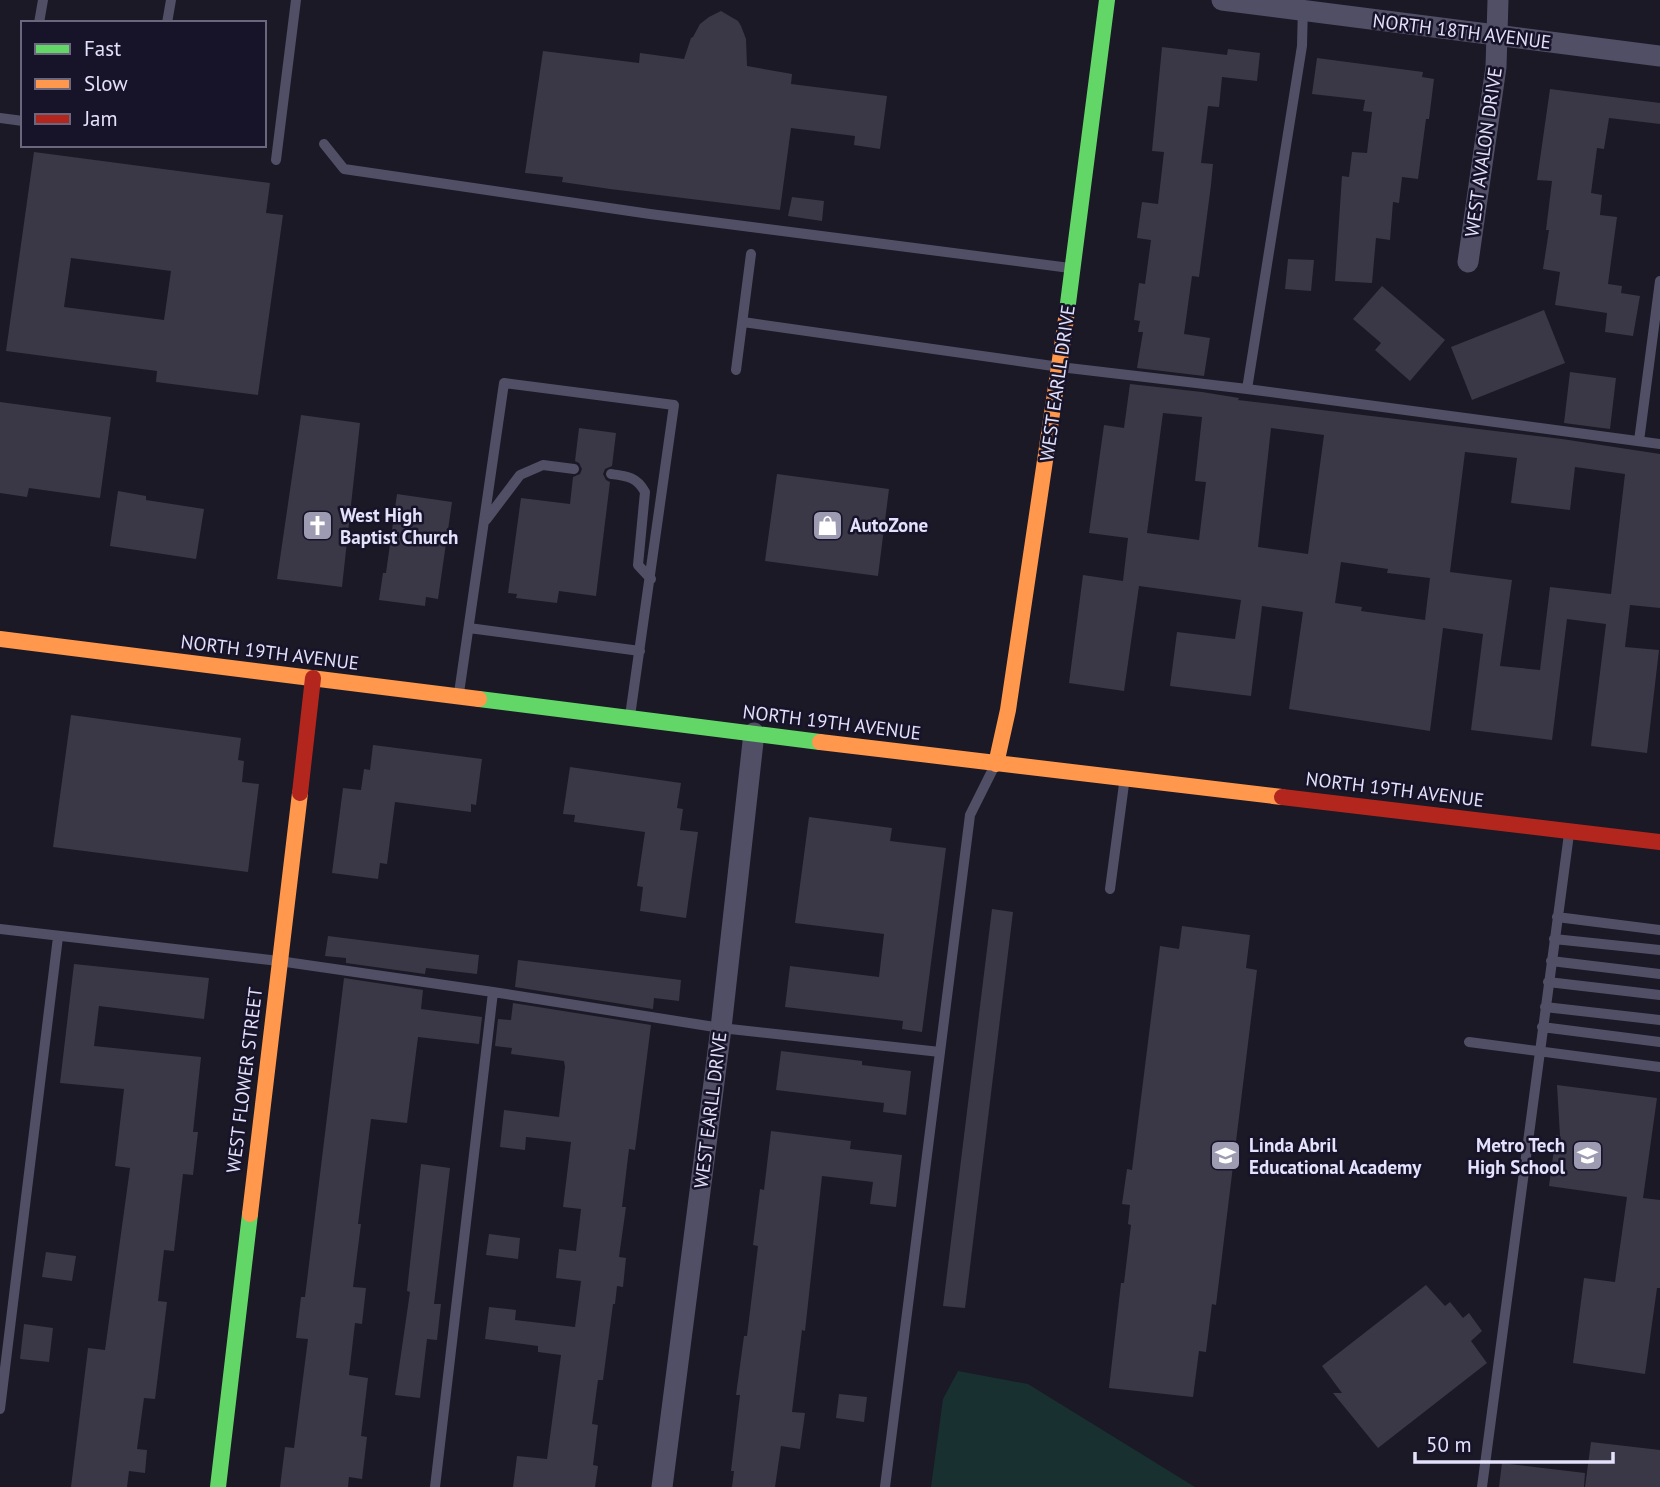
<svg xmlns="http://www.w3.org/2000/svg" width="1660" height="1487" viewBox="0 0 1660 1487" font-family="'PT Sans',sans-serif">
  <rect width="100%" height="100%" fill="#1a1925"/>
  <path fill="#183030" d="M958,1371L1028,1384L1195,1487H931L943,1399Z"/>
  <path fill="#3a3846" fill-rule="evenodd" d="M721,11L738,21L741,26L746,39L747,66L792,74L791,84L887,96L880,149L854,145L855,136L791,128L780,210L610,189L562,182L563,177L525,173L543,51L639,63L640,53L684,59L691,38L693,37L700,24L709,17Z
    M1162,47L1227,55L1228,49L1260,53L1257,81L1222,77L1219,107L1208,106L1201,163L1213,164L1211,185L1199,277L1192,276L1184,334L1210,338L1204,376L1137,368L1143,332H1138L1140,321L1134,320L1139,283L1145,284L1151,240L1137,238L1142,202L1158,204L1164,152L1152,151Z
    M1317,58L1423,72L1422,77L1434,79L1429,119H1426L1418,179L1402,177L1399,203L1393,202L1390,240L1376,238L1372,283L1335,281L1342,176L1349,177L1352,152L1367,153L1372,112L1363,111L1365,100L1312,94Z
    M1550,89L1660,103V124L1609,118L1604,149L1597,148L1591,193L1602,195L1600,215L1617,217L1608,284L1622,286L1621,293L1640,296L1633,336L1605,332L1607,313L1555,305L1560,272L1543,269L1549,230H1546L1552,181L1537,180Z
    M34,152L270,183L266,213L283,215L258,395L156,382L157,371L6,351ZM71,258L171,271L164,320L64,307Z
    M792,197L824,201L822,221L788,216Z
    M1288,259L1314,260L1311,291L1285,289Z
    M1382,286L1445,340L1410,381L1375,350L1381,343L1353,319Z
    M1544,310L1565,363L1472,400L1451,347Z
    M1570,372L1616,378L1610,429L1564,423Z
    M1130,384L1202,392L1239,398L1238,400L1562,439L1660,454V608L1630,605L1625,647L1659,650L1647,753L1591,746L1606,624L1567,619L1552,740L1471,730L1483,634L1443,628L1430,731L1289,709L1303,612L1262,606L1251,696L1170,686L1177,632L1235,639L1241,600L1139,586L1124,691L1069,683L1083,575L1123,581L1128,538L1089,533L1104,425L1124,428ZM1163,413L1202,417L1195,481L1206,482L1199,540L1147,533ZM1271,428L1324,435L1308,554L1258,547ZM1465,452L1517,458L1511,503L1570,510L1575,467L1625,474L1611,594L1550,587L1540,670L1500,666L1512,580L1450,572ZM1341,562L1388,569L1387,573L1430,578L1425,620L1361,611L1362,607L1335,603Z
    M0,402L111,417L100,498L29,488L27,497L0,493Z
    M301,415L360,423L342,587L277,579Z
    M579,428L616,433L612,466L605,469L603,474L606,480L610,482L596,596L559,591L557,603L516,598L517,594L508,593L521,498L570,504L573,477L580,474L582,469L579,463L575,461Z
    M777,474L889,489L878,576L765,561Z
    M118,491L146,496V500L204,509L196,559L110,546Z
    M397,494L452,502L438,599L426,597L425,606L379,600L383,573H386Z
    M71,715L241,738L238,760L244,761L242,782L259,784L248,872L53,847Z
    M373,745L482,759L476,805L471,804V812L395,802L387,864L380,863L378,879L332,873L343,788L361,790L364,769L370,770Z
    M570,767L681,783L677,808L683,809L680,830L698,832L686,918L640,911L643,887L637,886L645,832L574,822L575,815L563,814Z
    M809,817L892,828L890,841L946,848L922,1032L902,1029L903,1021L785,1007L790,966L879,977L884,934L795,923Z
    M992,909L1013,912L965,1308L943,1306Z
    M1182,926L1250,935L1246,968L1257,970L1216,1305L1212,1304L1206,1352L1199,1351L1193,1397L1109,1388L1121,1283H1124L1131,1225L1128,1224L1130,1205L1122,1204L1127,1169L1132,1170L1160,946L1179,949Z
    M328,936L479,955L477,974L426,968L425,974L346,963V958L325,956Z
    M518,960L681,980L679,1001L654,998L653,1009L515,987Z
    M74,964L209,978L204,1019L99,1006L94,1046L201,1057L193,1132H198L193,1175L183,1174L174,1251L164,1250L158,1301L167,1302L155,1399L144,1398L137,1449L147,1450L145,1473L129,1471L127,1487H71L88,1348L105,1350L130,1168L115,1166L124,1089L60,1083Z
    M344,978L423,990L421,1009L482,1017L479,1044L418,1037L407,1123L371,1119L358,1224H361L353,1287L366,1288L362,1324L355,1323L349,1375L368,1378L361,1436L367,1437L362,1479L349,1477L348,1487H280L285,1447L294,1448L308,1339L296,1338L301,1297H305Z
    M513,1003L651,1025L635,1150L629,1149L622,1207H626L619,1257L626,1258L623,1287L617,1286L615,1304H613L603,1380H598L592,1424L598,1425L593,1465L598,1466L595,1487H513L517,1456L547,1459L561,1355L538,1352V1346L485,1339L489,1307L516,1310L515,1320L575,1327L581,1281L556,1278L559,1249L576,1251L581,1209L563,1207L571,1142L526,1137L525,1150L500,1147L504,1110L559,1117L565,1067L564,1061L511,1054L512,1048L495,1046L498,1019L511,1020Z
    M781,1051L862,1061V1065L911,1071L906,1115L883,1112L884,1103L776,1090Z
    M1557,1085L1657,1098L1643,1198L1660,1200V1288H1657L1645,1374L1573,1363L1584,1278L1615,1282L1627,1197L1549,1186L1556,1135L1560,1136Z
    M771,1131L851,1141L850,1149L902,1155L896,1207L870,1204L873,1182L822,1176L805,1331L802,1330L792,1412L805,1413L800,1449L781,1446L775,1487H732L734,1471H731L740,1395H736L744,1336H747L758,1246L753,1245L760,1189L764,1190Z
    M421,1164L450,1168L434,1304H441L437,1340L427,1339L420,1398L395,1395L410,1292L407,1291Z
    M489,1234L520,1238L518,1259L486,1255Z
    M46,1252L76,1256L72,1281L42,1277Z
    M1426,1285L1445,1306L1450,1302L1463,1318L1469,1313L1482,1331L1471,1341L1487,1363L1378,1448L1333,1393H1342L1322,1366Z
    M24,1324L53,1328L49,1362L20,1359Z
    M839,1394L867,1397L864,1422L836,1418Z
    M1591,1442L1660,1450V1487H1585Z
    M1502,1463L1585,1473L1584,1487H1499Z"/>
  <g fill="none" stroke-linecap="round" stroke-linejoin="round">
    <path stroke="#504f65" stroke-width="10" d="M39,23L43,0
      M167,23L171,0
      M0,118L23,121
      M324,144L344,169L650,214L1070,268
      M276,160L296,0
      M743,322L1060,367L1247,389L1660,444
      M736,370L751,254
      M1247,389L1302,46L1303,6
      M1639,441L1660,281
      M611,474C627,476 637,477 645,492L638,565L651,579
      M486,520L520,475L543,465L574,469
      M469,628L640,651
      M459,693L504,383L674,405L630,716
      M1110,889L1124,784
      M1557,917L1660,930
      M0,929L279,961L493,992L721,1028L940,1052
      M1554,939L1660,950
      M1551,961L1660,974
      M1548,982L1660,995
      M1545,1007L1660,1020
      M1542,1027L1660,1042
      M1469,1042L1660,1067
      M0,1409L58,937
      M435,1487L493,992
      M885,1487L970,815L993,769
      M1482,1487L1569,834"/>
    <path stroke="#504f65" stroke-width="21" d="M1222,0L1660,56
      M1468,262L1496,67L1498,0
      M662,1487L721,1028L754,733"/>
    <path stroke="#63d668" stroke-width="16" d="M1066,319L1107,0
      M479,699L820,742
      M218,1487L250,1214"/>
    <path stroke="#ff974d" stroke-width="16" d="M0,639L479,699
      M820,742L1282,797
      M996,764L1008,710L1066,319
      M250,1214L300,793"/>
    <path stroke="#b3261e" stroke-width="16" d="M300,793L313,678
      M1282,797L1660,842"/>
  </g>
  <defs>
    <symbol id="shop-square" viewBox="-11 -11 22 22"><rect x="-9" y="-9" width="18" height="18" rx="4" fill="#9d9bb1" stroke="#17142a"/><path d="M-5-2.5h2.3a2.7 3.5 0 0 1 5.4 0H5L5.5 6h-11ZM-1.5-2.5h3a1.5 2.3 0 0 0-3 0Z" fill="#fff"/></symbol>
    <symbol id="church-square" viewBox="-11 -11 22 22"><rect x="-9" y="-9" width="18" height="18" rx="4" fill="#9d9bb1" stroke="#17142a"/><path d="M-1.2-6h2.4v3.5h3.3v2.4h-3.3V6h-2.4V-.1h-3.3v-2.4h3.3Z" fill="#fff"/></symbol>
    <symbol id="school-square" viewBox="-11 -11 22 22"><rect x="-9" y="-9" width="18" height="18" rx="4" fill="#9d9bb1" stroke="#17142a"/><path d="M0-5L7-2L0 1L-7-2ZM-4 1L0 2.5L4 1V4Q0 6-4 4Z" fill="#fff"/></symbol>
  </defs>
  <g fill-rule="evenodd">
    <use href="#shop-square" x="810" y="508" width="35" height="35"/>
    <use href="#church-square" x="300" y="508" width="35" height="35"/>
    <use href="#school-square" x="1208" y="1138" width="35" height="35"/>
    <use href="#school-square" x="1570" y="1138" width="35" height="35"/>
  </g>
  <g text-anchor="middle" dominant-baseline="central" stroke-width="5" stroke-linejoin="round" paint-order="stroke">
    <g font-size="19" fill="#e3e1fc" stroke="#17142a">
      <text transform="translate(1462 31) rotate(7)">NORTH 18TH AVENUE</text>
      <text transform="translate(1483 152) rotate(-82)">WEST AVALON DRIVE</text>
      <text transform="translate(1057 383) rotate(-82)">WEST EARLL DRIVE</text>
      <text transform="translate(270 652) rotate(7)">NORTH 19TH AVENUE</text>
      <text transform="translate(832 722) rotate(7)">NORTH 19TH AVENUE</text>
      <text transform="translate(1395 789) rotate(7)">NORTH 19TH AVENUE</text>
      <text transform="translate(244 1080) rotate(-83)">WEST FLOWER STREET</text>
      <text transform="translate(710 1110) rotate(-83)">WEST EARLL DRIVE</text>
    </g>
    <g font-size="19" font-weight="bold" fill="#e3e1fc" stroke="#17142a" text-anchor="start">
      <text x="340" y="515">West High<tspan x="340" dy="22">Baptist Church</tspan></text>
      <text x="850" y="525">AutoZone</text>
      <text x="1249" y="1145">Linda Abril<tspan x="1249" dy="22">Educational Academy</tspan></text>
      <text x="1565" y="1145" text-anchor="end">Metro Tech<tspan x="1565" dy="22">High School</tspan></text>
    </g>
  </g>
  <rect x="21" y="21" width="245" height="126" fill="#17142a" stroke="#69667e" stroke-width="2"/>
  <rect x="35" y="44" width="35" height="10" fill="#63d668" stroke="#69667e" stroke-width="2"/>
  <text x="84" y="56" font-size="21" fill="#e3e1fc">Fast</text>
  <rect x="35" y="79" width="35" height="10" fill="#ff974d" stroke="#69667e" stroke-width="2"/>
  <text x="84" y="91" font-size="21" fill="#e3e1fc">Slow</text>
  <rect x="35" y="114" width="35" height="10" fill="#b3261e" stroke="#69667e" stroke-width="2"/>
  <text x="84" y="126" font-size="21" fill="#e3e1fc">Jam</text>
  <path d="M1415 1452v10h198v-10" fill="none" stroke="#e3e1fc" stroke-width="3.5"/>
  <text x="1426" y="1452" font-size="21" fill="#e3e1fc" stroke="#17142a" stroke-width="5" paint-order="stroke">50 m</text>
</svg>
